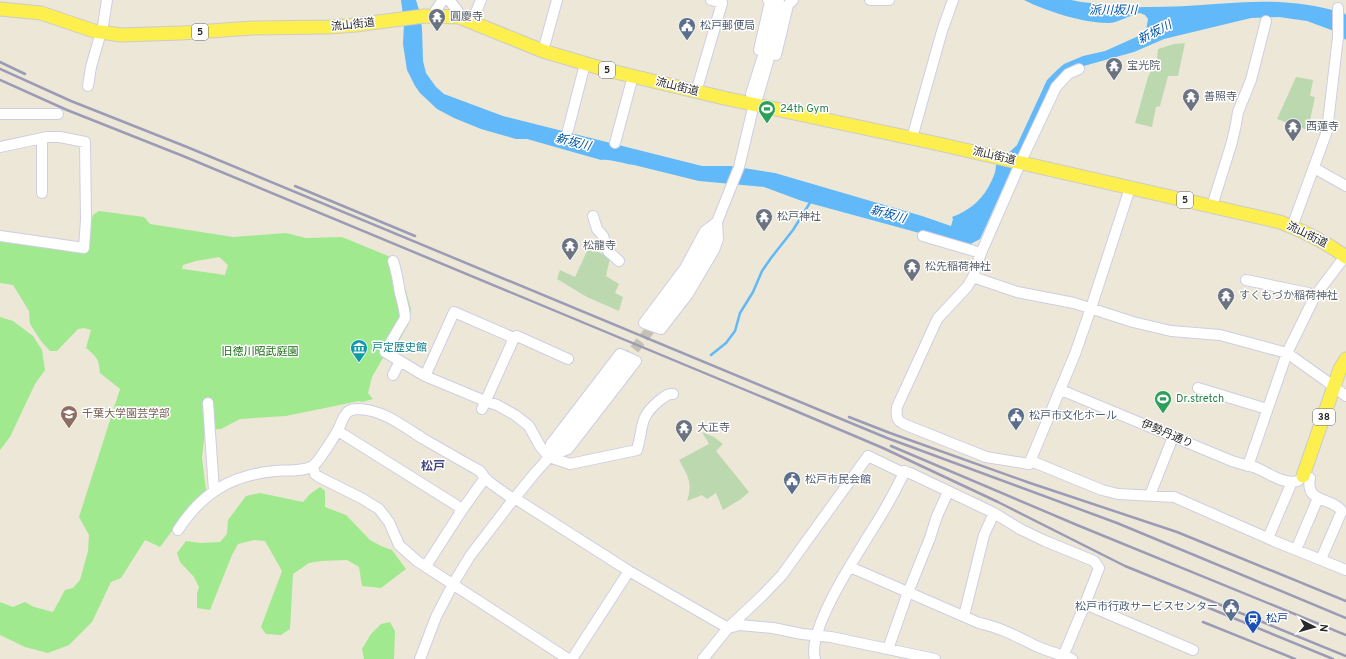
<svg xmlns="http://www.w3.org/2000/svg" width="1346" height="659" viewBox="0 0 1346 659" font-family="Overpass,'Noto Sans JP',sans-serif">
  <rect width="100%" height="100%" fill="#ede7d8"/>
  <path fill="#a0e98f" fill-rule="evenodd" d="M99,211L144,217L150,224L233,237L286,233L306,238L342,237L393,258L398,264L411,309L408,325L399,341L384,354V356L372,377L368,393L373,399L362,402L359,401L286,416L240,419L221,429L205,430L202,458L206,490L196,499L160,547L145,540L121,578L111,582L92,622L69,645L48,653L25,647L0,635V602L13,607L25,602L34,607L53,612L65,590L73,588L80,580L88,551L89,535L79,517L120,389L100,373C99,359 97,357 86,348L91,330L84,328L78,329L57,351H50L41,341L30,324L29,311L13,285L0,283V232C22,235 68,246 86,239L93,215ZM219,257L228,265L225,275L183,269L182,270L183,265L196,261Z
    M0,317L13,321L33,336L42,350L45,370L35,384L10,437L0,450Z
    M320,487L325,491V507L346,515L370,540L381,546L392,550L406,569L381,588L362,586L359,567L347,560L321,561L309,563L293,574L290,629L281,635L266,634L261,627L282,571L265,541L254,540L238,544L232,555L210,610L197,608V593L199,587L194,577L180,562L177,553L186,541L201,543L220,542L227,534L228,520L246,496L260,493L303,502L310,494Z
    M390,622L395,631L394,659H364L362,649L371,634L381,624Z"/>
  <path fill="#bcd8ae" d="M1185,43L1178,76H1168L1160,106L1156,107L1152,127L1135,123L1148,77L1157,58L1158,49L1174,44Z
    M1296,77L1313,80L1310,96L1315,97L1308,130L1277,119Z
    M589,247L610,258L606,276L619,284L615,293L623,297L619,311L587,297L557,279L560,270L575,277Z
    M702,432L714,437L723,444L716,451L749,492L741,499L723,510L716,493L707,499L702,495L687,501C693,483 688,476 679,460L709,444Z"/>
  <path fill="#61b9f9" d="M401,0H416L419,10L422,28L423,61L426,73L436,87L444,94L503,116L702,166H731L775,173L922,216L951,226L953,219L952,217C971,210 984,198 992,180C994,175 996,171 996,165L1017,145L1047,80L1057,70L1064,64L1083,56L1105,51L1143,34L1146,30L1148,19L1145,15L1140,13C1129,15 1119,23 1108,23C1083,23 1046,11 1024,0H1071L1081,2C1103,4 1125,8 1148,7C1170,7 1193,6 1215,4C1261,0 1300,0 1344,13L1346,15V40L1334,31L1307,21L1279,17L1251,18L1164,39L1134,52L1073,69L1014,164L980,239L967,246L802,201L764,187L699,181L634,165C623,164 612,159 601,160L527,139H516L481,129L454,118L437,109L420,93L415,86L407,70L403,44L404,23Z"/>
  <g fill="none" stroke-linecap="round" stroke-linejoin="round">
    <path stroke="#61b9f9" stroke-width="2.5" d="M711,355L726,343L735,331L740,313L753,292L762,271L771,258L793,230L811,201"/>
    <path stroke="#c6c1b5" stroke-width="10" stroke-dasharray="10 5" stroke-linecap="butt" d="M625,361L657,321"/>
    <defs>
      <path id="minor" d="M449,0L464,19
        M870,0H889
        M432,16L443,0
        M472,22L481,0
        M102,32L107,0
        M759,50L770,2L768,0
        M543,51L557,0
        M776,55L788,5L793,0
        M1079,69L1068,74L1056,87L1023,157L981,253L973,277L967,287L938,318L935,324L897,407C896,416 896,421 906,425L986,457L1029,464L1075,354L1091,308L1130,188
        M88,86L91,67L101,32
        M696,92L722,3L711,0
        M754,104L751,94L767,43L771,38L779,0
        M0,114H58
        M568,130L585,64
        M912,138L942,31L953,0
        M615,143L633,76
        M0,147L47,137H60L85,142L86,220L84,248L0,236
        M1314,168L1346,186
        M42,193V139
        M1212,206L1232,142L1236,124L1238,112L1251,80L1266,21
        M593,216L597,229L603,236L608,251L619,261
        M717,222L718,239L714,250L688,294L661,329L644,323L685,268L705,231Z
        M1292,227L1327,131L1338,37V8
        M923,236L981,253
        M393,261C397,272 398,282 400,293C402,301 405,310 405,318L385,352L425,376L485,401L497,405L515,415L529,426L540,446L549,457L570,464L637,450C644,426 638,418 660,400C665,397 667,393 673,394
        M973,277L1017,292L1074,303L1133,322L1171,331L1220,335L1287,353L1315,296L1346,255
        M1246,280L1308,293L1315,296
        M657,321L682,287L695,267L706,247L717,222L739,167L754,104L758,96L773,44L771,38
        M620,354L636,361L568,449L549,457L551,444Z
        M393,375L400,361
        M425,376L454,312L514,338
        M1198,388L1267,409
        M1061,390L1227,459C1236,463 1245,465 1254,467C1268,472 1282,485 1298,481L1303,476
        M208,403L214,491
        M482,409L514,338L517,336L568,359
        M338,431L456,505L462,510
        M1031,461L1102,490L1118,494L1174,497L1274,541L1346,570
        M313,466L315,474L319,477L363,499L379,509L389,522L399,545L417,561L568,659
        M1248,466L1287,353L1325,380L1346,396
        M1310,478C1305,503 1330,497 1341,510
        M1150,495L1173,437
        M178,530C202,493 231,475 275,471C285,470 306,472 314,465C319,461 334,437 338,430C341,425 342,418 346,414C349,409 354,409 359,409C383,410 403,426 422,438C441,449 460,460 480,471L485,478L492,484L513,499H516L629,571L728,628L740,625L773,628L802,634L831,637L935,659
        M1268,538L1292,482
        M1296,550L1318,498
        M1321,559L1341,513V510
        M426,566L462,510L485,478
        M850,567L979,623C999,627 1016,636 1034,645C1046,651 1060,654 1072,659
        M964,616L984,535L994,513
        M888,649L907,595L930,538L937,516L948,492
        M420,659L436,617L453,584L470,556L509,505L535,473L562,443L625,361
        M572,659L629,571
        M703,659L728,628L762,596L782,575L868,456L899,471L910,473L994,513L1020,529L1045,541L1094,561L1099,568L1085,604L1193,650
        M815,659C806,628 863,546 880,517C889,503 897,487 905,471
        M1062,659L1085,604"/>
      <path id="major" d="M0,9L41,13L94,31L121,35L182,33L252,28L329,27L356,25L424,16L459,17L543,51L607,70L724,98L939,144L1280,222C1303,231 1326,242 1346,257
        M1303,476L1340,369L1346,359"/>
    </defs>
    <use href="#minor" stroke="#cecee3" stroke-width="12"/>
    <use href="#major" stroke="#ccc" stroke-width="15"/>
    <use href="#minor" stroke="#fff" stroke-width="10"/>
    <use href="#major" stroke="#fdef4d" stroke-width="13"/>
    <path stroke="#9b9bb5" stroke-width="2.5" d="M0,62L25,74
      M0,69L71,101L187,147L887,438L1117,523L1346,618
      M0,80L67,110L183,156L791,409L883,448L998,502L1125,566L1346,656
      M295,186L415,236
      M849,417L890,433L1030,483L1177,532L1346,601
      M891,446L1077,525L1346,635
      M1209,608L1333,659
      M1203,622L1295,659"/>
  </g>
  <defs>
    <symbol id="temple-pin" viewBox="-11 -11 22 30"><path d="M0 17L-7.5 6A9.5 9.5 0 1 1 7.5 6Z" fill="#6b7280" stroke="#fff"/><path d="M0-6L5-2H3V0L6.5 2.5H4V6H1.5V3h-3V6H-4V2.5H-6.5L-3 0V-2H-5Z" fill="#fff"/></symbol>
    <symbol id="civic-pin" viewBox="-11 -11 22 30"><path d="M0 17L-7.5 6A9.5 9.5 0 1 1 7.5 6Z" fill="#5c6f8a" stroke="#fff"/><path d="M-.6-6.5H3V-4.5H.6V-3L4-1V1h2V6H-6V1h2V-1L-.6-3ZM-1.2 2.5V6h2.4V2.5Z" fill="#fff"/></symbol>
    <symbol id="stadium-pin" viewBox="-11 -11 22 30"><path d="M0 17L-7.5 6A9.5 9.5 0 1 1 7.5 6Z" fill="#2e9e5b" stroke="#fff"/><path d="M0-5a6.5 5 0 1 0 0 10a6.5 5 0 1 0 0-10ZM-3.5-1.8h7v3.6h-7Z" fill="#fff"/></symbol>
    <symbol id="museum-pin" viewBox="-11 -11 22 30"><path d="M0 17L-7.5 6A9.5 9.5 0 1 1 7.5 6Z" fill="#0f9aa8" stroke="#fff"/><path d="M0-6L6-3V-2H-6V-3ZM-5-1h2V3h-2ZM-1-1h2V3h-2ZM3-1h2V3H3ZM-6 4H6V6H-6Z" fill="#fff"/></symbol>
    <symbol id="university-pin" viewBox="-11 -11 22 30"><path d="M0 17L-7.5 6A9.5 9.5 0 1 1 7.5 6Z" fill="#8d6e63" stroke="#fff"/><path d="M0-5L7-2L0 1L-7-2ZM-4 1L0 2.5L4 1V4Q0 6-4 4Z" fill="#fff"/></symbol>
    <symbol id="station-pin" viewBox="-11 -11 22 30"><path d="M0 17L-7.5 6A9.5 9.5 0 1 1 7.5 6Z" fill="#1a4fb4" stroke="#fff"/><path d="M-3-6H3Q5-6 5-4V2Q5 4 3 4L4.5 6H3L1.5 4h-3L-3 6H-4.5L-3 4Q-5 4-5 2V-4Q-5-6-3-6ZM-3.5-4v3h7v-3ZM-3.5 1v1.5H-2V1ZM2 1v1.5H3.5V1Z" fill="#fff"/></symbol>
  </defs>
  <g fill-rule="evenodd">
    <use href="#temple-pin" x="427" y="7" width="20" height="27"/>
    <use href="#civic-pin" x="677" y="16" width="20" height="27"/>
    <use href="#temple-pin" x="1104" y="56" width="20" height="27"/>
    <use href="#temple-pin" x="1181" y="87" width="20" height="27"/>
    <use href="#stadium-pin" x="757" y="99" width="20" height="27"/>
    <use href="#temple-pin" x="1283" y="117" width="20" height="27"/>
    <use href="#temple-pin" x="754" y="207" width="20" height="27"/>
    <use href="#temple-pin" x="560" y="236" width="20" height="27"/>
    <use href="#temple-pin" x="902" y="257" width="20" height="27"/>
    <use href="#temple-pin" x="1216" y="286" width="20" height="27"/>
    <use href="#museum-pin" x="349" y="338" width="20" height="27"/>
    <use href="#stadium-pin" x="1153" y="389" width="20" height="27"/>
    <use href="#university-pin" x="59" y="404" width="20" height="27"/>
    <use href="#civic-pin" x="1006" y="406" width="20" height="27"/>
    <use href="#temple-pin" x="674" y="418" width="20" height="27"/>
    <use href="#civic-pin" x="782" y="470" width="20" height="27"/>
    <use href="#civic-pin" x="1221" y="597" width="20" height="27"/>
    <use href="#station-pin" x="1243" y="609" width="20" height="27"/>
  </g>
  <g text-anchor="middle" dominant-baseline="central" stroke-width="3" stroke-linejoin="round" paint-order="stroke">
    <g fill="#fff" stroke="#696969" stroke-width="1">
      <rect x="192" y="24" width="16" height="16" rx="3"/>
      <rect x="599" y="62" width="16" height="16" rx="3"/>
      <rect x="1177" y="192" width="16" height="16" rx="3"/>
      <rect x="1313" y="409" width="22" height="16" rx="3"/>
    </g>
    <g font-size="10" font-weight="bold" fill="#292929">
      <text x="200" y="32">5</text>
      <text x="607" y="70">5</text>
      <text x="1185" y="200">5</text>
      <text x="1324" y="417">38</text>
    </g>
    <g font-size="11" fill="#5b616d" stroke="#fff" text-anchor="start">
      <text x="450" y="17">圓慶寺</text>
      <text x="1127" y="66">宝光院</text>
      <text x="1204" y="97">善照寺</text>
      <text x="1306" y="127">西蓮寺</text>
      <text x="777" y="217">松戸神社</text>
      <text x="583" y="246">松龍寺</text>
      <text x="925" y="267">松先稲荷神社</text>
      <text x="1239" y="296">すくもづか稲荷神社</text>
      <text x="697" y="428">大正寺</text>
    </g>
    <g font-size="11" fill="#292929" stroke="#fff">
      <text transform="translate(353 25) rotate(-6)">流山街道</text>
      <text transform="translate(677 87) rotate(14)">流山街道</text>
      <text transform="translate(994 156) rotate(13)">流山街道</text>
      <text transform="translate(1307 235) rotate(26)">流山街道</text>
      <text transform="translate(1167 434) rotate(23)">伊勢丹通り</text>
    </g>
    <g font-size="11" fill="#4e5e75" stroke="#fff" text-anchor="start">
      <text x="700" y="26">松戸郵便局</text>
      <text x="1029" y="416">松戸市文化ホール</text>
      <text x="805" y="480">松戸市民会館</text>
      <text x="1218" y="607" text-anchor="end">松戸市行政サービスセンター</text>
    </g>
    <g font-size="11" fill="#27864d" stroke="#fff" text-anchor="start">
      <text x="780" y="109">24th Gym</text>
      <text x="1176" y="399">Dr.stretch</text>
    </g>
    <g font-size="11" fill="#0d838f" stroke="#fff" text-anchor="start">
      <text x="372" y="348">戸定歴史館</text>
    </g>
    <g font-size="11" fill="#186b13" stroke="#fff">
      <text x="260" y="352">旧徳川昭武庭園</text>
    </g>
    <g font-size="11" fill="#785e54" stroke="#fff" text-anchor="start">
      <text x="82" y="414">千葉大学園芸学部</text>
    </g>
    <g font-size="11" fill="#164399" stroke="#fff" text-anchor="start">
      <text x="1266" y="619">松戸</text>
    </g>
    <g font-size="12" font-style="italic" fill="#0153a4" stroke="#fff">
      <text x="1113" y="11">派川坂川</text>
      <text transform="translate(1155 33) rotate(-27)">新坂川</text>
      <text transform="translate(573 143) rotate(14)">新坂川</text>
      <text transform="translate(888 215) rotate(15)">新坂川</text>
    </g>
    <g font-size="12" font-weight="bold" fill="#45467d" stroke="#fff">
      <text x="433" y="467">松戸</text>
    </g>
  </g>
  <g transform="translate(1314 627) rotate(96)" stroke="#ffffff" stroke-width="3" paint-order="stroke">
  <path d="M0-3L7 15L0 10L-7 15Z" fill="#292929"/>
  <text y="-6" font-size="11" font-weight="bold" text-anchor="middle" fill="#292929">N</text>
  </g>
</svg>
